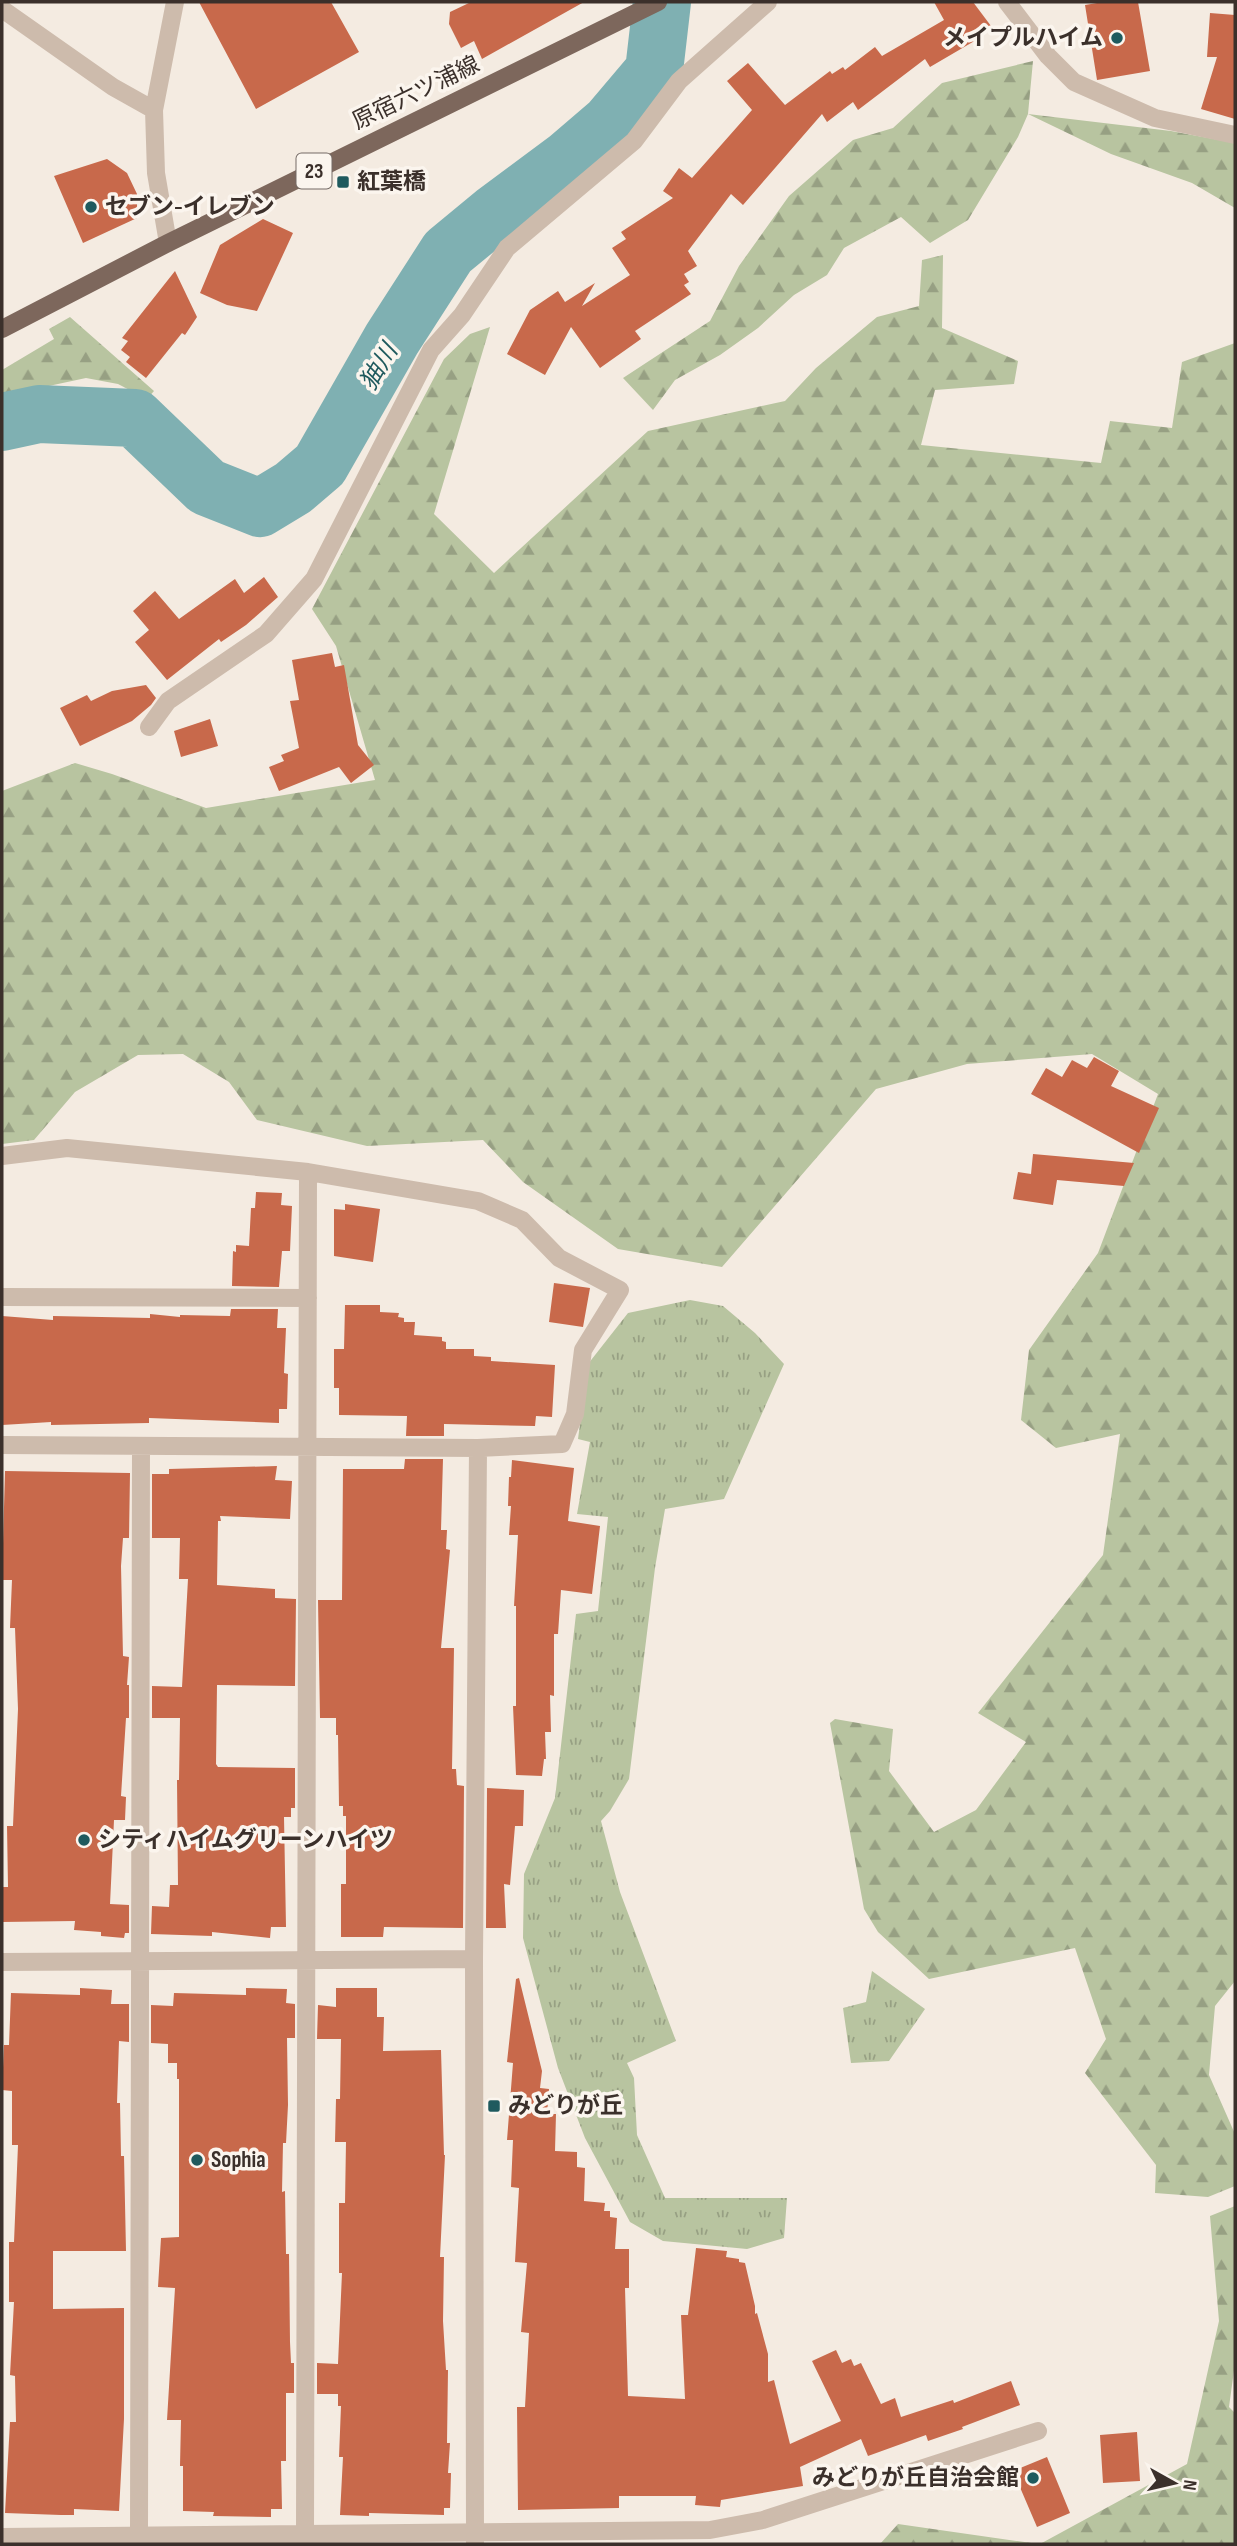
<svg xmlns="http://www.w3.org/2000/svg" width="1237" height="2546" viewBox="0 0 1237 2546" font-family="'Sofia Sans Condensed','Noto Sans JP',sans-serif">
  <defs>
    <pattern id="grass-tufts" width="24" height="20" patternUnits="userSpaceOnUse" patternTransform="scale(1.75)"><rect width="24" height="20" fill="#b8c4a0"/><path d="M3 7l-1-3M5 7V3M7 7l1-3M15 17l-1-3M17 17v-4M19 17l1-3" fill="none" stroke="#97a083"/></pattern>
    <pattern id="forest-firs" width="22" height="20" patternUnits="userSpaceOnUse" patternTransform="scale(1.75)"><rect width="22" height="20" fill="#b8c4a0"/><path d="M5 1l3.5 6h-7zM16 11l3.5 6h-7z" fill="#97a083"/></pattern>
  </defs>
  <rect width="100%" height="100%" fill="#f4ebe1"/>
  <path fill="url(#grass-tufts)" d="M690,1300L723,1306L755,1333L784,1364L724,1499L665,1509L655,1568L629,1779L610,1811L601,1821L620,1892L676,2041L627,2063L634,2078L637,2135L665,2198H787L784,2238L747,2249L663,2241L630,2222L585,2138L558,2068L523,1938L524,1874L555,1798L576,1614L598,1611L608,1517L577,1514L590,1442L578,1439L588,1364L628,1313Z
    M872,1971L925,2009L889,2061L851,2063L843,2008L866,2002Z"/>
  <path fill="url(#forest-firs)" d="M1033,61L1028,114L1171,131L1235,143V208L1192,183L1111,154L1028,114L1018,137L968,220L930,243L901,217L844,248L827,275L794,295L758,328L720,355L675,380L653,410L623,378L710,321L739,266L789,196L853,140L893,128L942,83Z
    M943,255L942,328L1018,361L1014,384L935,390L921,445L1101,463L1110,421L1172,428L1182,362L1235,343V1981L1215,2006L1209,2075L1235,2134V2186L1208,2197L1155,2193L1156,2165L1085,2073L1106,2039L1075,1948L929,1979L878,1932L864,1909L830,1723L835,1719L893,1729L889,1771L934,1832L976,1810L1026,1742L978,1713L1103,1555L1120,1434L1056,1448L1021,1420L1029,1350L1098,1253L1158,1094L1092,1054L967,1064L876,1089L722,1267L618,1249L523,1182L483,1140L367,1146L257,1120L229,1082L183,1054L138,1055L75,1092L34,1140L2,1144V791L75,763L112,774L206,808L375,780L336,646L312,609L444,359L470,334L490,327L434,514L494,573L648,431L785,401L816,368L877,317L919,306L922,260Z
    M70,317L154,391L147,399L118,384L86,378L2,396V370L54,339L49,329Z
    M1235,2206V2363L1229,2407L1235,2413V2544H1040L1187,2464L1219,2321L1210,2216Z
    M898,2524L1038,2544H880Z"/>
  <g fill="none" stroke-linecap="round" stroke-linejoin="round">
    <path stroke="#7fb0b2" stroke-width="58" d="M2,422L39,414L135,418L207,487L260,508L293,488L320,465L392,339L448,252L494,214L568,159L610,123L654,71L662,2"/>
  </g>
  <path fill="#c8694b" d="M199,2H331L359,52L256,109Z
    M471,2H584L482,59L474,41L461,48L449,24L450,12Z
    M934,2H973L991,26L981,33L983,36L930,67L925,59L858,110L853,102L827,122L822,114L743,205L731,194L688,251L697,266L684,274L689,282L684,285L691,294L635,331L641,339L600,368L571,327L545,375L507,354L530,310L558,291L565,302L595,283L582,306L630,275L612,248L626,239L621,232L673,198L663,191L679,168L692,178L752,110L727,81L748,63L785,105L830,71L832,74L843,67L845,70L875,47L882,56L944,20Z
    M1103,2H1138L1150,71L1097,80L1085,5Z
    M1210,13L1235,15V119L1201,109L1217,57H1207Z
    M107,159L127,173L137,194V218L83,243L54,176Z
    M263,219L293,233L257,311L227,305L200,293L220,245Z
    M175,271L197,317L185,335L182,333L146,378L126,362L130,357L121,350L128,341L122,338Z
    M264,577L278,597L246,625L221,642L219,639L167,680L135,642L149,630L133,611L155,591L179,619L235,579L244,593Z
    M332,653L335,667L344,665L358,745L374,765L351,783L339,767L279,791L269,767L284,761L281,755L299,748L290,701L299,700L292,660Z
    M146,685L156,698L151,705L132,721L80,746L60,708L87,695L91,701L112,691Z
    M210,719L218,746L181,757L174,731Z
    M1094,1057L1119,1071L1111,1086L1159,1108L1139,1153L1031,1094L1046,1068L1062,1077L1072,1060L1087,1068Z
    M1033,1154L1134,1163L1124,1186L1057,1180L1053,1205L1013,1199L1018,1172L1031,1174Z
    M256,1192L282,1193L281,1205L292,1206L290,1251H282L279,1287L232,1286L233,1251L236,1252V1245L249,1246L251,1208H255Z
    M345,1204L380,1209L373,1262L334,1256V1209L345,1210Z
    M554,1283L590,1288L583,1327L549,1322Z
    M345,1305H380V1312L399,1313L398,1317L404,1318V1322H415L414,1335L442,1337V1341L446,1342V1349H474V1356L491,1357V1361L555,1365L552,1417L536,1416L535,1426L444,1424V1436H406L407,1416L339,1415V1388H334V1349H344Z
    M231,1309H278L277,1328H286L284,1373L288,1374L287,1409H279V1423L149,1418V1423L51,1425V1422L2,1425V1316L53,1320V1316L150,1318V1314L180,1317V1315L230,1316Z
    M405,1459H443L441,1530H447L446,1549L450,1550L441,1648H454L452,1769H456L457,1785L464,1786L463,1928L384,1927L383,1937H341V1884H346V1816H343V1806H339L338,1735H336V1718H320L318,1600H342L343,1469H404Z
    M512,1460L574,1468L568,1521L600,1526L592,1594L561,1590L558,1634H554V1696L550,1695L551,1732H545L546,1759H544L542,1776L516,1775L513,1706H516V1606H514L518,1535H509L511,1506H508L509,1477H511Z
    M277,1466L275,1480L292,1481L290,1519L220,1516L221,1521H218L217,1585L275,1589V1598L296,1599L295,1686L217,1685L216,1764L218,1767L295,1768V1808H291V1817H284L286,1927H271L270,1938L212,1932V1936L151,1934L152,1906L169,1907L170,1885H178L177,1780H179L180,1718H152V1686L182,1687L188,1579H179L180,1538H152V1474H169V1469Z
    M5,1471L130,1473L129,1538H123L121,1566L123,1656L129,1657L127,1685H129V1718H126L121,1796L126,1797L125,1820H114L110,1904L129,1905V1933H125L124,1938L101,1936V1932L74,1930L75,1921L2,1922V1887H8L7,1826H13L18,1709L15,1628H10L12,1580H2Z
    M487,1788L524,1790L523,1826H515L510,1885L504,1884L506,1928H486Z
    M519,1978L542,2071L540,2088L549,2089L547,2114H556L555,2151L577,2152V2167L585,2168L584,2201L605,2203L604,2211H610V2217L617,2218L615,2249H629V2288H625L628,2396L685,2399L681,2315H688L696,2248L727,2251L726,2257L739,2259V2262L745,2263L755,2306V2314L757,2313L768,2354V2382L774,2380L790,2444L841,2421L812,2361L836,2350L842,2363L851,2359L854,2366L861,2363L881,2404L895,2398L901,2417L953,2400L954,2403L1011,2381L1020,2405L962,2427L963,2429L928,2441L926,2435L868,2456L861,2439L800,2467L803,2486L721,2500L720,2507L695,2505L696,2496H619V2508L518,2510L517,2407H525L529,2333L521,2332L527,2263L515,2262L519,2188L511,2187L513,2140H507L513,2063L507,2062L516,1979Z
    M80,1988L112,1990L111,2004H129V2042L119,2041L117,2103H120L121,2156H124L126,2251H53V2309L124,2308V2419L119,2511L74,2509V2515H61L5,2513L10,2422H16L15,2376L10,2375L14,2302H9V2242H14L18,2145H12V2091L2,2090L4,2045H9L11,1993L80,1995Z
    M246,1988L287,1989L286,2003L295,2004V2038H287L288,2105L286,2143H283L282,2192L285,2191L286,2254H289L290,2342L291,2363H294V2393H286V2461H281L282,2509H271V2517L213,2516L214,2512L183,2511V2466H180L181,2420H167L175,2288L158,2287L161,2238L179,2237V2079H177V2063H168V2044L151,2043V2005L173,2006L174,1993L246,1995Z
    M336,1988H377V2017H384L383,2051L441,2050L444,2155H445L440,2257H444L443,2321L446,2370H448L447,2443H450L448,2473H451L450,2508H444V2515L369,2513V2516L340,2515L343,2457H339L341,2406H338V2394H317V2363L338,2364L342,2273H339V2203H345L346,2142H335L336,2099H340L341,2039H317L318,2005L336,2007Z
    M1137,2432L1140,2481L1103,2483L1100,2435Z
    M1047,2457L1070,2513L1037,2527L1013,2471Z"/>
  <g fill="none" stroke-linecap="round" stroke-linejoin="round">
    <path stroke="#cdbbac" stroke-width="18" d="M1007,2L1048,56L1074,82L1155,118L1235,135
      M2,9L113,87L154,110L156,173L168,243
      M154,110L175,2
      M149,727L168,701L266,634L314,579L431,350L462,315L507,248L634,141L679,81L768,2
      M2,1156L67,1148L308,1172L478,1201L522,1220L559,1258L620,1290L583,1350L575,1414L562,1444L478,1448L2,1445
      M2,1297L308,1298
      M2,1962L474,1959
      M305,2532L308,1172
      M139,2534L141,1446
      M2,2537L710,2530L763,2520L1038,2431
      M475,2544L474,1959L478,1448"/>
    <path stroke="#7d675c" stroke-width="18" d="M2,329L168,243L658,2"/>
  </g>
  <g fill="#1f5a5e" stroke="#fbf5ee" stroke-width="2.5">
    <circle cx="1117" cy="38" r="7"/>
    <rect x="336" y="175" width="14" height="14" rx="3.5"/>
    <circle cx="91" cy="207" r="7"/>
    <circle cx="84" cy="1840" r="7"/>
    <rect x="487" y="2099" width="14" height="14" rx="3.5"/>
    <circle cx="197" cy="2160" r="7"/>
    <circle cx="1033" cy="2478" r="7"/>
  </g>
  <g text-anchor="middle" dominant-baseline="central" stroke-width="7" stroke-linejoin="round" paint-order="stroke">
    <rect fill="#fbf5ee" stroke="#756b66" stroke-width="2" x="296.5" y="153.5" width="35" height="35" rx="5"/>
    <g font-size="21" font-weight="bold" fill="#3b302b">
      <text x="314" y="171">23</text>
    </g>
    <g font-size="23" font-weight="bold" fill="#3b302b" stroke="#fbf5ee" text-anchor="start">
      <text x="1103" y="38" text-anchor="end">メイプルハイム</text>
      <text x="357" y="182">紅葉橋</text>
      <text x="105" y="207">セブン-イレブン</text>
      <text x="98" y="1840">シティハイムグリーンハイツ</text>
      <text x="508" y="2106">みどりが丘</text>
      <text x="211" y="2160">Sophia</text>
      <text x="1019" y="2478" text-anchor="end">みどりが丘自治会館</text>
    </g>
    <g font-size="23" fill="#3b302b" stroke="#fbf5ee">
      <text transform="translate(416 93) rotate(-26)">原宿六ツ浦線</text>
    </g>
    <g font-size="24" font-style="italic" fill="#1f5a5e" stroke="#fbf5ee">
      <text transform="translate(379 367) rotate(-59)">㹨川</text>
    </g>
  </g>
  <rect width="1237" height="2546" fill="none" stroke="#3b302b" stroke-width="7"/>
  <g transform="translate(1174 2483) rotate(98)" stroke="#fbf5ee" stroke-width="5" paint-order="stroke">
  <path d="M0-5L12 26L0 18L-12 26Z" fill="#3b302b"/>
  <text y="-10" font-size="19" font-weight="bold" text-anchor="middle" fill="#3b302b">N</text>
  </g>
</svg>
